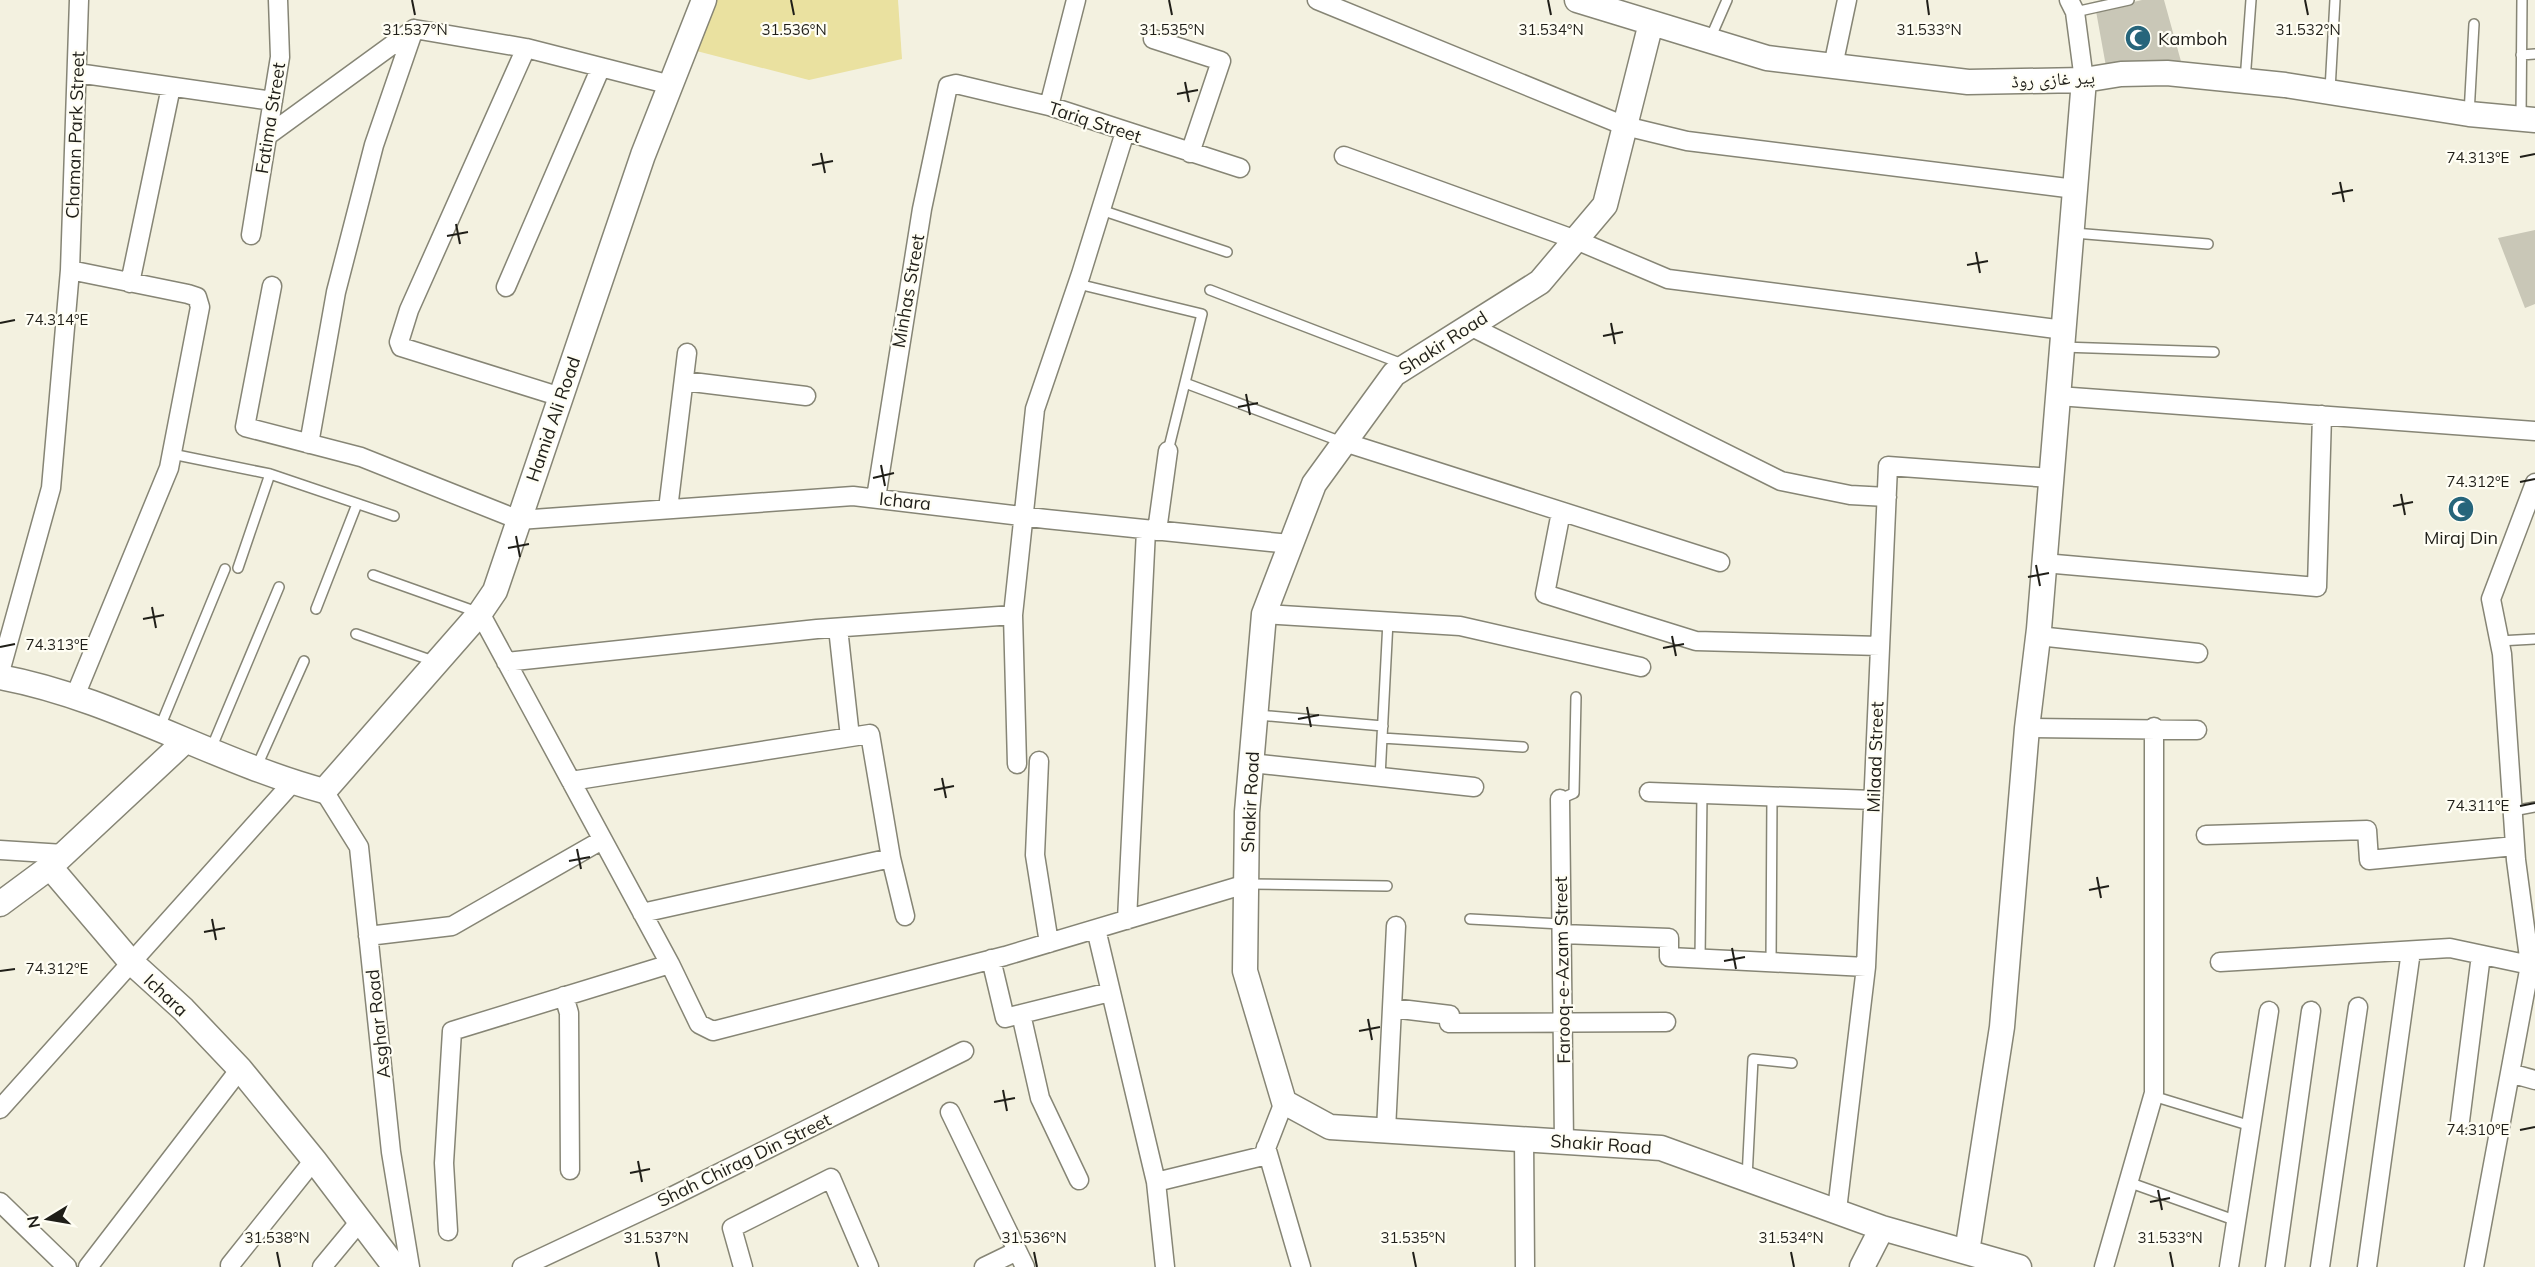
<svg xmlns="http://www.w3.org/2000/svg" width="2535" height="1267" viewBox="0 0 2535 1267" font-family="Mulish,'Noto Naskh Arabic',sans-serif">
  <rect width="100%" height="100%" fill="#f3f1e0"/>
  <path fill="#eae1a0" d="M704,0H898L902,59L809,80L685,48Z"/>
  <path fill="#c9c7b7" d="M2142,0H2164L2182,65L2107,72L2096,11Z
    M2535,230V304L2525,308L2498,238Z"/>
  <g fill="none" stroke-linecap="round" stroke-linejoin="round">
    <defs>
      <path id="lane" d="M2075,12L2129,0
        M1710,39L1727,0
        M2521,55L2535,54
        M2245,81L2251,0
        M2330,90L2335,0
        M2469,114L2474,24
        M2521,118L2522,0
        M1101,210L1227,252
        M2074,233L2208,244
        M1078,284L1202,314L1168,451
        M1210,290L1405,365
        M2062,347L2214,352
        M1185,383L1342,442
        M172,454L270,474L394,516
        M238,568L270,474
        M373,575L477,612
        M316,609L357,504
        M356,634L436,662
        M2499,641L2535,639
        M1258,715L1383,726
        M160,727L225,569
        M1382,738L1523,747
        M211,749L279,587
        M257,766L304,661
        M1380,777L1388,621
        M1560,799L1574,793L1576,697
        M2513,811L2535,807
        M1248,884L1387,886
        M1470,919L1561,924
        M1700,959L1702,794
        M1771,962L1772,796
        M2153,1096L2251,1126
        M1747,1178L1753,1059L1792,1063
        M2128,1182L2237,1221"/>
      <path id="street" d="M1317,0L1625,126L1687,141L2075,189
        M2069,0L2075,12L2084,80
        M1153,39L1221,61L1190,153
        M1833,66L1847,0
        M77,73L273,101
        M1049,106L1076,0
        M267,136L414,29
        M1344,156L1576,240L1668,279L2064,330
        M251,235L280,57L278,0
        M70,270L188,294L197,297L200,307L169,468L75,696
        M130,283L171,87
        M272,286L245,427L361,457L519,520L853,496L1046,519L1290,544
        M506,287L601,67
        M1470,326L1781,481L1850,495L1887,497
        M684,381L806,396
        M2058,396L2535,431
        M561,397L401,347L399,342L409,310L526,48L671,85
        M1344,442L1720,562
        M309,444L336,292L374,145L414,29L526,48
        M876,498L922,209L948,86L956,84L1049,106L1240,168
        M668,509L687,353
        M1561,512L1545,594L1696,641L1880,646
        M1157,531L1168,451
        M2044,563L2317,587L2322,415
        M480,613L670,964L699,1024L713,1031L1005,956L1246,884
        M1264,614L1460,626L1641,667
        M838,628L850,737
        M2038,636L2198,653
        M506,662L817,629L1013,615
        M0,672L51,488L70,270L79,0
        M2027,728L2197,730
        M1039,761L1035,855L1049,943
        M1251,763L1474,787
        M1017,764L1013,615L1035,409L1081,274L1125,132
        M571,781L870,734L891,858
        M324,791L359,847L391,1152L410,1267
        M1649,792L1873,800
        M1560,799L1564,1142
        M2206,835L2367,830L2369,860L2515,846
        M0,850L64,854
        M642,913L891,858L905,916
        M1127,920L1146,530
        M1096,929L1156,1182
        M1562,934L1669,938V957L1866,967
        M368,936L452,926L602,840
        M991,959L1005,1018L1110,992
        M2220,962L2450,948L2530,965
        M564,996L569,1013L570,1170
        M1392,1008L1450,1015L1449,1023L1666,1022
        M1021,1014L1040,1098L1079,1180
        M2510,1073L2535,1080
        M0,1109L293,782
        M950,1112L1025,1267
        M2460,1121L2481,955
        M1386,1130L1396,926
        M1524,1139L1525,1267
        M1266,1147L1301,1267
        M0,1202L67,1267
        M1837,1210L1866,967L1888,466L2051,478
        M448,1231L444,1163L452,1031L670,964
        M230,1265L314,1160
        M88,1267L240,1069
        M322,1267L361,1220
        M522,1267L671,1197L964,1051
        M743,1267L732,1228L831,1178L869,1267
        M984,1267L1017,1251
        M1165,1267L1156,1182L1263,1156L1284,1102
        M2104,1267L2154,1093V727
        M2229,1267L2269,1011
        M2275,1267L2311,1011
        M2320,1267L2358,1007
        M2367,1267L2411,951
        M2474,1267L2530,965L2516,860L2502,654L2491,599L2535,483"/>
      <path id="secondary" d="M1577,0L1767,58L1968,82L2084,80L2121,74L2167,73L2285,85L2469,114L2535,120
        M1651,23L1605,205L1540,282L1394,374L1314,484L1264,614L1247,812L1245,971L1284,1102L1330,1127L1661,1148L1882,1228L2019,1267
        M0,677C113,698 213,761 324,791L480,613L495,591L643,155L704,0
        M184,742L50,867L130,961L183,1009L240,1069L314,1160L395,1267
        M0,904L50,867
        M1967,1252L2002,1027L2027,728L2039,629L2084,80
        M1862,1267L1882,1228"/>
    </defs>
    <use href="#lane" stroke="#868575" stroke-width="12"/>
    <use href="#street" stroke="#868575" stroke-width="21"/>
    <use href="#secondary" stroke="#868575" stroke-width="27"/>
    <use href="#lane" stroke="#fff" stroke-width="9"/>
    <use href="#street" stroke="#fff" stroke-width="18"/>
    <use href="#secondary" stroke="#fff" stroke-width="24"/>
  </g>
  <path fill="none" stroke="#1f1e18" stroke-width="2" d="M412,0L415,15M791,0L794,15M1169,0L1172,15M1548,0L1551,15M1927,0L1929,15M2305,0L2308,15M1185,82L1189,102M1177,94L1198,90M821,153L825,173M2520,157L2535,154M812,165L833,161M2340,182L2344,202M2332,194L2353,190M456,224L460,244M447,236L468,232M1976,252L1980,273M1967,265L1988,261M0,323L15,320M1611,323L1615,344M1603,336L1623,332M1246,394L1250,415M1238,407L1258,403M881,465L885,486M873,478L894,473M2520,482L2535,479M2401,494L2405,515M2393,506L2413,502M516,536L520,557M508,548L529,544M2036,565L2040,586M2028,577L2049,573M152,607L156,628M143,619L164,615M1672,636L1676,656M0,647L15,644M1663,648L1684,644M1307,707L1311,727M1298,719L1319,715M942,778L946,798M934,790L954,786M2520,806L2535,803M577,849L581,869M569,861L590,857M2097,877L2101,898M2089,890L2109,886M212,919L216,940M204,932L225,928M1732,948L1736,969M1724,961L1745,957M0,971L15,969M1368,1019L1372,1040M1359,1031L1380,1027M1003,1090L1007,1111M994,1102L1015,1098M2520,1130L2535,1127M638,1161L642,1182M630,1173L650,1169M2158,1190L2162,1210M2150,1202L2170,1198M277,1252L280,1267M656,1252L659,1267M1034,1252L1037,1267M1413,1252L1416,1267M1791,1252L1794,1267M2170,1252L2173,1267"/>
  <defs>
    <symbol id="mosque-disc" viewBox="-11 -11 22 22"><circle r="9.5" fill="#26657b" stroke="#fffef4"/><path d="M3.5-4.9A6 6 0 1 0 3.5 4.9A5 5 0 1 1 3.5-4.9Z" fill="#fff"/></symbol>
  </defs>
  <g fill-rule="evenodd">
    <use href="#mosque-disc" x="2123" y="23" width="30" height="30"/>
    <use href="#mosque-disc" x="2446" y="494" width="30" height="30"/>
  </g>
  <g text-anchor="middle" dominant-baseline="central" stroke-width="4.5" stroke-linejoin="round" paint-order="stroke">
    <g font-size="18" fill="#1f1e18" stroke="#fffef4" text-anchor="start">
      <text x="2158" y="38">Kamboh</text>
      <text x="2461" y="537" text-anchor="middle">Miraj Din</text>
    </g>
    <g font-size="18" fill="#1f1e18" stroke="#fffef4">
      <text transform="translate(2053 79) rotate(-3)">پیر غازی روڈ</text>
      <text transform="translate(270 118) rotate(-81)">Fatima Street</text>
      <text transform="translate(1095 122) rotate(18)">Tariq Street</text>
      <text transform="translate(75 135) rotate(-88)">Chaman Park Street</text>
      <text transform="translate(908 291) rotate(-80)">Minhas Street</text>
      <text transform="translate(1443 343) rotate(-33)">Shakir Road</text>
      <text transform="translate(553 419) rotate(-71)">Hamid Ali Road</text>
      <text transform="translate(905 501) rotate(6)">Ichara</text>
      <text transform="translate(1875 757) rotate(-88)">Milaad Street</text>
      <text transform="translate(1250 802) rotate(-87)">Shakir Road</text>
      <text transform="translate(1562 970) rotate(-91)">Farooq-e-Azam Street</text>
      <text transform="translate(166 995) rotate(43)">Ichara</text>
      <text transform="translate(378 1024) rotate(-96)">Asghar Road</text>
      <text transform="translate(1601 1144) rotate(4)">Shakir Road</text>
      <text transform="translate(744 1160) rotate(-26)">Shah Chirag Din Street</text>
    </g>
  </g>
  <g font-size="15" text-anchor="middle" fill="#1f1e18" stroke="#fffef4" stroke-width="4.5" stroke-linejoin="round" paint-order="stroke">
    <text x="1551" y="35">31.534°N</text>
    <text x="2308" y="35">31.532°N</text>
    <text x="415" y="35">31.537°N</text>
    <text x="794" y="35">31.536°N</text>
    <text x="1172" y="35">31.535°N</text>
    <text x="1929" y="35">31.533°N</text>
    <text x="2478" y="163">74.313°E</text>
    <text x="57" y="325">74.314°E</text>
    <text x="2478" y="487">74.312°E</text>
    <text x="57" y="650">74.313°E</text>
    <text x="2478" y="811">74.311°E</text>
    <text x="57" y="974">74.312°E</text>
    <text x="2478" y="1135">74.310°E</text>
    <text x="277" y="1243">31.538°N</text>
    <text x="656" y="1243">31.537°N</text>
    <text x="1034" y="1243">31.536°N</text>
    <text x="1413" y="1243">31.535°N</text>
    <text x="1791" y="1243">31.534°N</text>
    <text x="2170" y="1243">31.533°N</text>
  </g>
  <g transform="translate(48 1219) rotate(259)" stroke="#fffef4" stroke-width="4.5" paint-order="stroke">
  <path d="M0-4.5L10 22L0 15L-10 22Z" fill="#1f1e18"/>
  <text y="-9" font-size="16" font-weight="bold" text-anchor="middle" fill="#1f1e18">N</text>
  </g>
</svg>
